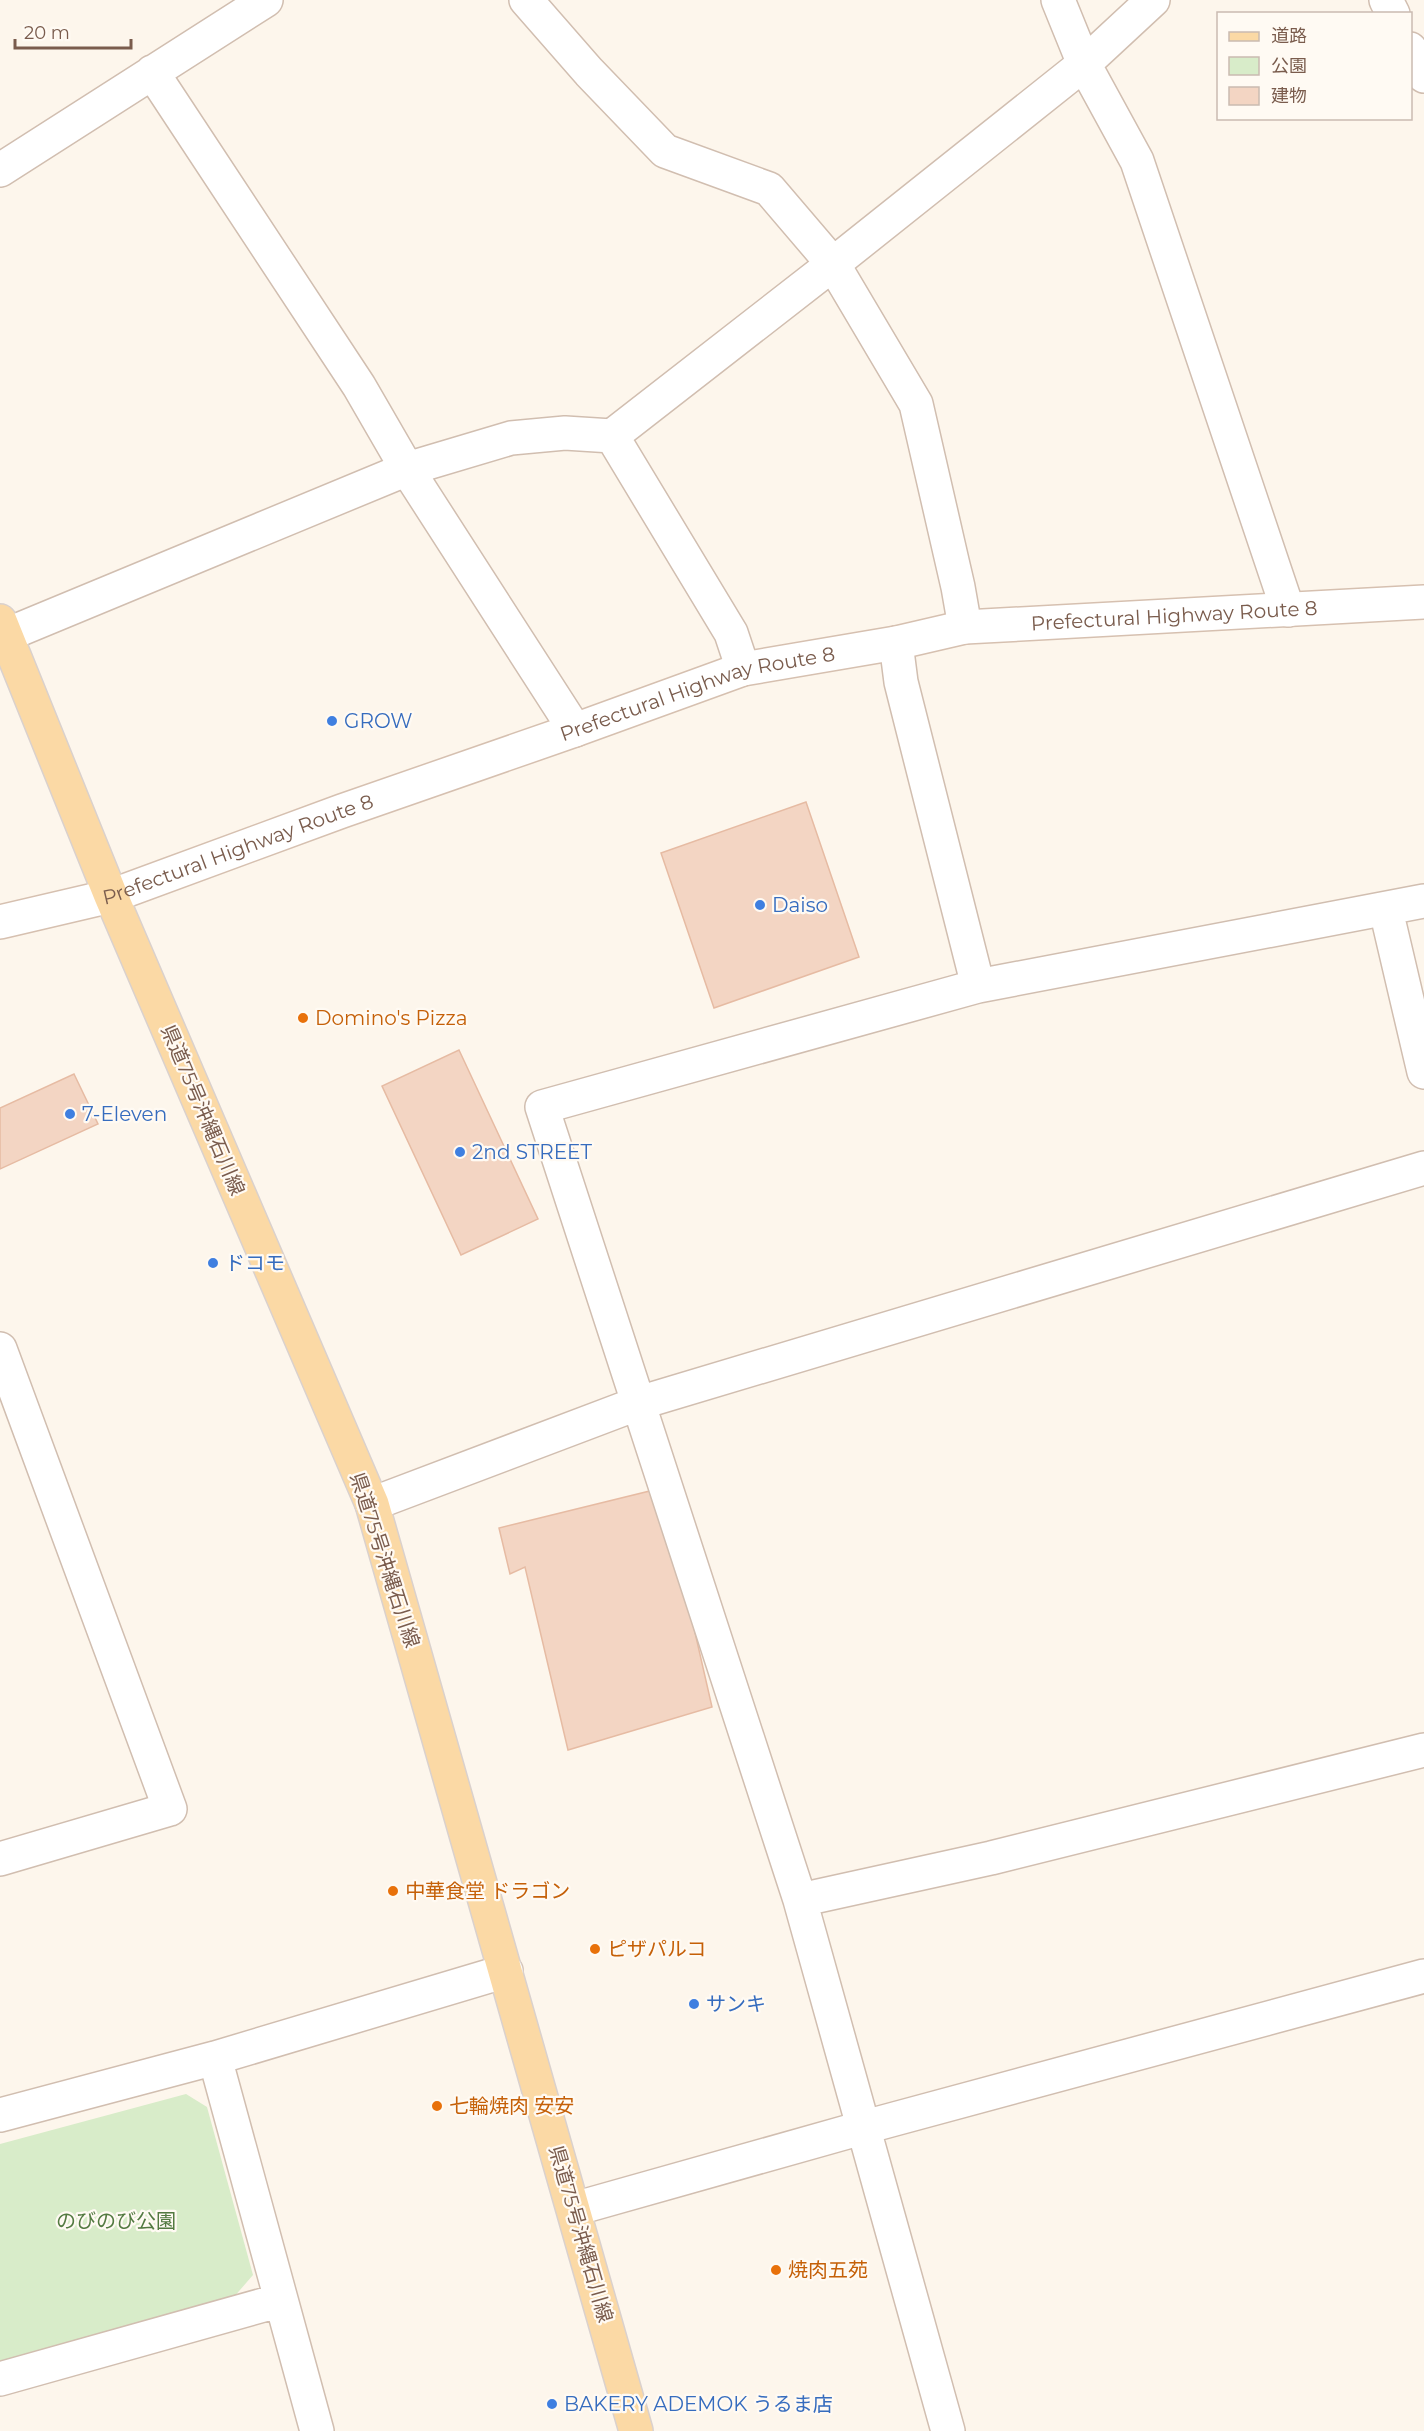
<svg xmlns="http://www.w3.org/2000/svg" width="1424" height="2431" viewBox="0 0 1424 2431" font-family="Montserrat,'Noto Sans JP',sans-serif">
  <rect width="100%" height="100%" fill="#fdf6ec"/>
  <path fill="#d8ecc9" d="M186,2094L207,2107L253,2275L233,2298L0,2361V2144Z"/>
  <path fill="#f3d5c3" stroke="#e6bba3" stroke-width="1.5" d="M806,802L859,957L714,1008L661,853Z
    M459,1050L538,1219L461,1255L382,1086Z
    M74,1074L98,1124L0,1169V1108Z
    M662,1488L712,1707L568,1750L525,1567L510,1574L499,1528Z"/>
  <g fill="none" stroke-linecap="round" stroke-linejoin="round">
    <defs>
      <path id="street" d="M526,0L589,72L665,151L769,189L833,264L916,404L958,587L965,627
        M1058,0L1084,64L1137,161L1288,610
        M1386,0L1393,14
        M1410,49L1424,76
        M152,72L359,386L407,469L575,730
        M0,170L266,0
        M612,436L731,633L743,669
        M6,635L407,469L511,438L565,433L612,436L833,264L1084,64L1153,0
        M896,643L901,682L978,986
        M1386,910L1424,1072
        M0,1349L170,1809L0,1859
        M372,1504L639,1403L1424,1168
        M800,1900L991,1858L1424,1750
        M215,2058L317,2431
        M0,2115L215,2058L506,1971
        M574,2209L865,2127L1424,1976
        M0,2379L281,2300
        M948,2431L800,1900L542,1107L978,986L1424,901"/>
      <g id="secondary">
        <path id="s1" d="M0,922L111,896L342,811L575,730L743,669L896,643L965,627L1424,602"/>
      </g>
      <path id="primary" d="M0,621L111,896L372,1504L636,2431"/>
    </defs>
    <use href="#street" stroke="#d1beb0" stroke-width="36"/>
    <use href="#secondary" stroke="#d6c0b0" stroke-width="36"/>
    <use href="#primary" stroke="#dad1cd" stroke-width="36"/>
    <use href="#street" stroke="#fff" stroke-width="33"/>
    <use href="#secondary" stroke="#fff" stroke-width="33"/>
    <use href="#primary" stroke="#fbd9a5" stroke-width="33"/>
  </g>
  <g fill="#3f7fe0" stroke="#fffaf3" stroke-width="2">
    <circle cx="332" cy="721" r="6"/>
    <circle cx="760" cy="905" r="6"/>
    <circle cx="70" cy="1114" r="6"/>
    <circle cx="460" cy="1152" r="6"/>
    <circle cx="213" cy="1263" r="6"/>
    <circle cx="694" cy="2004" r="6"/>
    <circle cx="552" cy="2404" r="6"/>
  </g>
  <g fill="#e8710a" stroke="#fffaf3" stroke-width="2">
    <circle cx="303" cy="1018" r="6"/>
    <circle cx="393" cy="1891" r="6"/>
    <circle cx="595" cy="1949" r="6"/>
    <circle cx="437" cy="2106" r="6"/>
    <circle cx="776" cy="2270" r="6"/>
  </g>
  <g text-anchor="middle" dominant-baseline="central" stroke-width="4.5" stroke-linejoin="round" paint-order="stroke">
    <g font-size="20" fill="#7a5c4d" stroke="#fffaf3">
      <text stroke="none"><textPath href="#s1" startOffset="1221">Prefectural Highway Route 8</textPath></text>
      <text stroke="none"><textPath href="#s1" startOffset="735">Prefectural Highway Route 8</textPath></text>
      <text stroke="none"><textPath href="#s1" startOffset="249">Prefectural Highway Route 8</textPath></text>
      <text transform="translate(203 1110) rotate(67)">県道75号沖縄石川線</text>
      <text transform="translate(385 1560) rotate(72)">県道75号沖縄石川線</text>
      <text transform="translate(581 2234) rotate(74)">県道75号沖縄石川線</text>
    </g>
    <g font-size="20" fill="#366cbe" stroke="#fffaf3" text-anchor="start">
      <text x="344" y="721">GROW</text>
      <text x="772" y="905">Daiso</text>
      <text x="82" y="1114">7-Eleven</text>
      <text x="472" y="1152">2nd STREET</text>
      <text x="225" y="1263">ドコモ</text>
      <text x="706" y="2004">サンキ</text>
      <text x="564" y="2404">BAKERY ADEMOK うるま店</text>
    </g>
    <g font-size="20" fill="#c56008" stroke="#fffaf3" text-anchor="start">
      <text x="315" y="1018">Domino's Pizza</text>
      <text x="405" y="1891">中華食堂 ドラゴン</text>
      <text x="607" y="1949">ピザパルコ</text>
      <text x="449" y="2106">七輪焼肉 安安</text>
      <text x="788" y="2270">焼肉五苑</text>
    </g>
    <g font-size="20" fill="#537a41" stroke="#fffaf3">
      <text x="116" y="2221">のびのび公園</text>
    </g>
  </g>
  <rect x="1217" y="12" width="195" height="108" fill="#fffaf3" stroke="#cabbb1" stroke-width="1.5"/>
  <rect x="1229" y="32" width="30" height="9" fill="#fbd9a5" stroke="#cabbb1" stroke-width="1.5"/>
  <text x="1271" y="42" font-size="18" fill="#7a5c4d">道路</text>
  <rect x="1229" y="57" width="30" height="18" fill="#d8ecc9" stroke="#cabbb1" stroke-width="1.5"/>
  <text x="1271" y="72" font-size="18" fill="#7a5c4d">公園</text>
  <rect x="1229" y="87" width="30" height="18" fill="#f3d5c3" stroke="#cabbb1" stroke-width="1.5"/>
  <text x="1271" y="102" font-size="18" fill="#7a5c4d">建物</text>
  <path d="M15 39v9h116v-9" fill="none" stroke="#7a5c4d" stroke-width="3"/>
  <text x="24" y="39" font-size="18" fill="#7a5c4d" stroke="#fffaf3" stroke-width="4.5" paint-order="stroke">20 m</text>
</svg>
